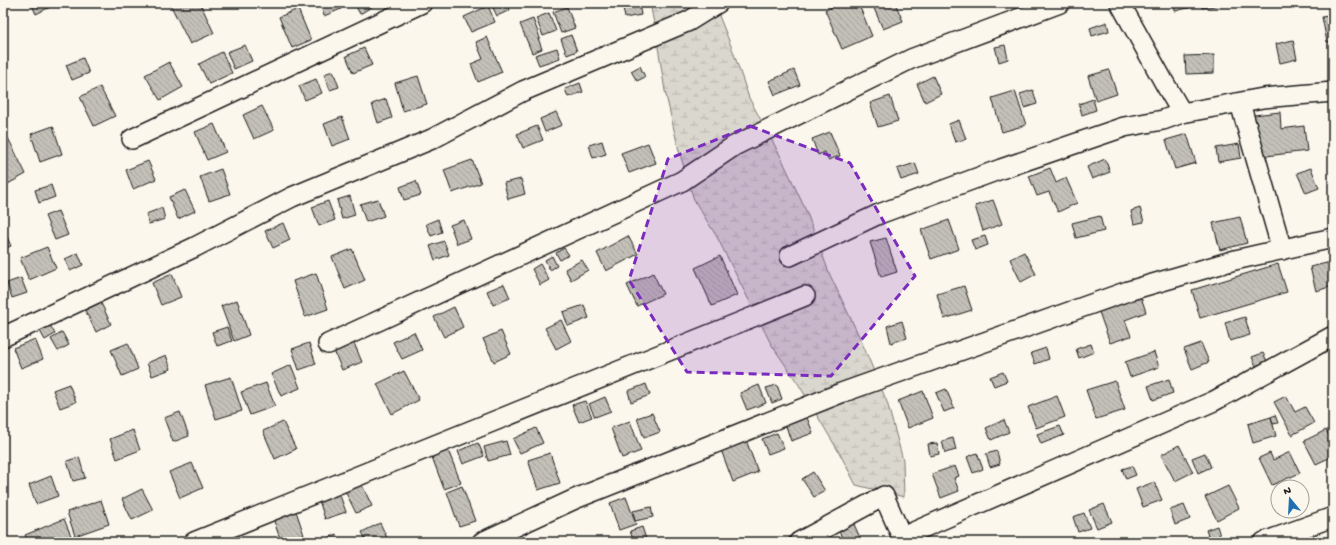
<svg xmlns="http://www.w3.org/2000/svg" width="1336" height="545" viewBox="0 0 1336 545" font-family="'Gochi Hand',sans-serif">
  <defs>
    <pattern id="wetland-marsh" width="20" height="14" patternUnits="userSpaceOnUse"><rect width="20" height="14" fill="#dad7ce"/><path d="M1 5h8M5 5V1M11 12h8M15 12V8" fill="none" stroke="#bab8b0"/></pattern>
    <pattern id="building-back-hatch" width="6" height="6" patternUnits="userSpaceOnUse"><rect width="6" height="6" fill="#c3c0b8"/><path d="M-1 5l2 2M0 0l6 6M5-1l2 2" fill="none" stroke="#a7a49e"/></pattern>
  </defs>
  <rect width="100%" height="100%" fill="#fbf7ec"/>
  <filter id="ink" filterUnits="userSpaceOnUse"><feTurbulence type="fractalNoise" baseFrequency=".025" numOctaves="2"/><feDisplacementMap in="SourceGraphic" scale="8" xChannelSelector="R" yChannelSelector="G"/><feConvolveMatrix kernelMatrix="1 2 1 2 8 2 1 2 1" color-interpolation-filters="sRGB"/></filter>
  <g filter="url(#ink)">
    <path fill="url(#wetland-marsh)" stroke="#7b7a75" d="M650,3H714L733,51L749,98L781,157L807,213L830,275L860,338L887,402L903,460L904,497L856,485L840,454L799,385L771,344L717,237L694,200L679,151L665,91L656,34Z"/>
    <path fill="url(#building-back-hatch)" stroke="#1c1c1c" d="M31,3H58L36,14Z
      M172,3H200L214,33L190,44L170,4Z
      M320,3H339L341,9L324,16Z
      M354,3H371L373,6L360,14Z
      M495,3H507L510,10L497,16L491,4Z
      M622,3H639L641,15L625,18Z
      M842,3H858L872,36L842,49L825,10Z
      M881,3H895L903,21L883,29L873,6Z
      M1174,3H1196L1197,6L1175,11Z
      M1201,3H1226V4L1202,8Z
      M488,6L495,22L471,32L464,17Z
      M567,7L575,28L561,33L553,12Z
      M298,9L311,40L292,48L279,17Z
      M549,13L556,31L543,36L536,18Z
      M1333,15V41L1327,42L1322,17Z
      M533,19L540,38H538L542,49L532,53L520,24Z
      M1107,22L1109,31L1092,36L1090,28Z
      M571,35L577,51L567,55L561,39Z
      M487,37L502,72L478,82L471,64L483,59L476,42Z
      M1293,40L1297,59L1280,63L1276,44Z
      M245,45L252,61L234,69L227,52Z
      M1005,45L1008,59L999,62L995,47Z
      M364,48L372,65L353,73L346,56Z
      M557,48L560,58L539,65L535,55Z
      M222,52L232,73L209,84L199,64Z
      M1214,55V73L1186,74L1185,56Z
      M83,58L89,73L72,80L66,65Z
      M169,62L183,87L160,100L145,75Z
      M640,66L645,77L637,81L631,71Z
      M794,70L800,85L775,95L769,81Z
      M1109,70L1117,94L1096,101L1088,76Z
      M333,71L339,87L330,90L324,74Z
      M418,76L427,104L403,111L395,83Z
      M933,76L941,94L925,102L917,84Z
      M316,79L322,93L305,100L299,86Z
      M580,83L583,92L568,97L565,89Z
      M100,87L115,116L94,126L80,97Z
      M1033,90L1037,104L1024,108L1020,94Z
      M1015,91L1026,125L1002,132L992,98Z
      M890,96L898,121L878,127L870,103Z
      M386,99L392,118L378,123L372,104Z
      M1093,99L1096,110L1082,115L1079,104Z
      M262,106L274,130L254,139L243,115Z
      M556,112L562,125L545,132L540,119Z
      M1280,112L1281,129L1304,126L1307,151L1258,157L1254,115Z
      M342,117L350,139L332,146L324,124Z
      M959,120L966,139L955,142L949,124Z
      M214,124L226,152L207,160L195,132Z
      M53,126L62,154L40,162L31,134Z
      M537,126L543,140L523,148L517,134Z
      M3,128L26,174L6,185L3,179Z
      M830,132L840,156L828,160L825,152L818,155L812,139Z
      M1187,134L1196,163L1175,169L1166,140Z
      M602,141L606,154L593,158L589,145Z
      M648,143L656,163L629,173L621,153Z
      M1239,144L1241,158L1218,162L1216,148Z
      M1105,159L1110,172L1092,179L1087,167Z
      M472,160L481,183L452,193L444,170Z
      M148,161L156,179L133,189L126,170Z
      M915,163L919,174L901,180L897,169Z
      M1050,168L1056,183L1066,178L1077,203L1058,212L1049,192L1037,196L1029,176Z
      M1311,168L1319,188L1306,193L1297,173Z
      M221,169L230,194L209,201L200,177Z
      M521,179L525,194L508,199L504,183Z
      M416,181L421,195L404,200L400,187Z
      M51,185L55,197L39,203L35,190Z
      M185,190L195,211L178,219L169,197Z
      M350,196L355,215L342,219L337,200Z
      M378,199L384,216L366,222L360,204Z
      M993,200L1002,224L983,231L975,206Z
      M328,201L335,220L319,226L312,207Z
      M162,208L165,219L149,224L146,214Z
      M1140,208L1144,222L1134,224L1131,211Z
      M58,211L68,235L55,240L45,216Z
      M1100,216L1104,231L1076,238L1072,223Z
      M1240,217L1247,243L1220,250L1213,223Z
      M438,219L442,232L431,236L426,224Z
      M464,220L471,239L457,244L450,225Z
      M949,220L959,249L931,259L921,230Z
      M283,223L290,240L273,248L265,231Z
      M3,228L11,246L3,249Z
      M628,236L638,254L606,271L597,253Z
      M985,236L988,245L975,250L971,240Z
      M886,238L897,272L881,277L870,242Z
      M444,241L449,255L435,260L430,246Z
      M47,247L56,268L29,280L20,258Z
      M564,248L569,255L560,260L556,253Z
      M352,249L365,280L345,289L332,257Z
      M1024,252L1036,274L1021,282L1010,259Z
      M78,253L83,265L70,271L65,259Z
      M552,256L557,266L550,270L545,260Z
      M720,256L737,295L712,306L695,268Z
      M582,260L588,270L571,280L565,269Z
      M1331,262L1333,270V286L1316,291L1310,267Z
      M540,264L549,280L540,285L532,269Z
      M1278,264L1287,292L1200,318L1192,290Z
      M316,273L328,309L305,317L293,281Z
      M653,273L663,294L637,306L627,285Z
      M172,274L181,297L161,305L152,283Z
      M21,278L27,293L12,298L7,283Z
      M504,284L510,298L493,305L487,291Z
      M964,286L972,310L944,319L937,294Z
      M1141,297L1146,312L1125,320L1131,336L1110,343L1099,312Z
      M237,300L249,335L234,341L221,306Z
      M100,301L111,324L96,332L84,308Z
      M584,305L589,318L568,326L563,312Z
      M454,307L463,327L444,337L434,317Z
      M1245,317L1250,335L1230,341L1225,323Z
      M46,318L55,334L45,340L36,324Z
      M561,320L571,341L556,349L545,328Z
      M902,321L907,338L891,343L887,326Z
      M227,327L232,341L217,346L212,332Z
      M501,331L511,354L494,362L483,339Z
      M62,332L69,345L58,351L51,339Z
      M414,332L422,350L402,359L393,342Z
      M35,339L43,359L21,368L13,348Z
      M128,343L138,369L122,376L111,350Z
      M309,343L316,364L299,370L292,349Z
      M354,343L362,362L342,370L334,351Z
      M1201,343L1209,362L1192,369L1184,349Z
      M1091,344L1094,352L1079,358L1076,349Z
      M1046,348L1049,359L1035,364L1031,353Z
      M1154,352L1159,367L1130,377L1125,362Z
      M1263,353L1267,361L1256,366L1252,357Z
      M166,355L171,369L152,376L147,363Z
      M291,365L300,388L281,396L271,374Z
      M404,371L419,400L392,414L377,384Z
      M1003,372L1007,381L994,386L990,377Z
      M231,377L242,411L216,419L205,385Z
      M1169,379L1173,393L1153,400L1148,386Z
      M1115,381L1125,410L1096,419L1086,390Z
      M266,383L275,406L250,415L241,392Z
      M69,384L76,402L60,408L53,390Z
      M646,384L650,395L631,402L628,391Z
      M759,385L766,403L747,410L740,393Z
      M777,385L782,399L772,403L766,388Z
      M946,389L954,408L944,412L936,393Z
      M923,391L933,418L908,428L898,401Z
      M1057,396L1065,417L1036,428L1028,407Z
      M1286,396L1295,412L1305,407L1314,423L1292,435L1274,402Z
      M605,397L611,411L595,417L589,404Z
      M585,401L592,417L579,422L572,405Z
      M180,412L189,436L173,442L164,418Z
      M652,413L660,432L644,438L637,418Z
      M806,415L813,433L791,441L785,423Z
      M1275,415L1278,423L1273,424L1271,417Z
      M1271,417L1276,436L1253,443L1248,424Z
      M1004,420L1009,432L991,440L986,428Z
      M630,421L641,451L622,458L611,428Z
      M283,422L296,449L275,459L263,431Z
      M1060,426L1064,435L1041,444L1037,434Z
      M536,428L543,443L520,453L513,439Z
      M133,430L140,450L117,459L110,439Z
      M1326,430L1333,443V456L1316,464L1304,441Z
      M777,433L784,448L768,454L762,439Z
      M953,438L956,450L945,453L942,441Z
      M746,440L758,472L733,482L721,450Z
      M506,441L510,455L488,461L484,447Z
      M478,443L484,456L463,464L458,451Z
      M937,443L939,454L930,456L928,444Z
      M1179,445L1193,472L1175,481L1161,455Z
      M448,450L461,483L444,489L432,457Z
      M997,451L1000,464L990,467L986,454Z
      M1290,452L1300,473L1272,485L1259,458L1270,453L1273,460Z
      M550,453L560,483L538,490L528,460Z
      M977,453L983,469L973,473L967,457Z
      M1205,453L1211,467L1198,473L1192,458Z
      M79,457L85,478L73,481L67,461Z
      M192,463L203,488L180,498L169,472Z
      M955,466L959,476L954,478L959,491L941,498L932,474Z
      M1132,466L1136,475L1126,479L1122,469Z
      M813,472L825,491L814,497L802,479Z
      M51,476L58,496L36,504L29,485Z
      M1154,482L1162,500L1143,507L1136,489Z
      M361,483L372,506L356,513L345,491Z
      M462,486L475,521L459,526L447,492Z
      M1228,486L1239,508L1217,520L1205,497Z
      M142,489L153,510L132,520L122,499Z
      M338,490L346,512L325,519L318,497Z
      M626,497L636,524L619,530L610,503Z
      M101,500L109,524L75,536L67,512Z
      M1104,504L1112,522L1097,528L1089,510Z
      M1184,505L1190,519L1175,525L1170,510Z
      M651,507L653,517L635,521L633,511Z
      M296,511L304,535L281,542L273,518Z
      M1084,513L1090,528L1078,532L1073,517Z
      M64,519L72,538L62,542H28L25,535Z
      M852,520L862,542H844L837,527Z
      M380,523L389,542H367L362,532Z
      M1217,526L1221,539L1210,542L1206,530Z
      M642,527L647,542H634L630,531Z
      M336,534L340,542H321Z"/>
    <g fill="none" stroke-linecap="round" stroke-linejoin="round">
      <defs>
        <path id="minor" d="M1120,3L1165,84L1182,113
          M1240,103L1282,250
          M132,139L422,3
          M790,256L879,214L1001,169L1124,127L1163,120L1182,113L1263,98L1333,92
          M3,337L195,247L292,197L432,139L523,91L689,21L718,3
          M328,344L682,181L734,146L911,59L1060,3
          M902,537L1214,401L1333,336
          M194,542L805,296
          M482,542L575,499L841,393L1128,291L1235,260L1333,238
          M799,542L884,496L904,542
          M1264,542L1333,517"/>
      </defs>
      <use href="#minor" stroke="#1c1c1c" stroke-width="22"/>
      <use href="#minor" stroke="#fbf7ec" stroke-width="19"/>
    </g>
  </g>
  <path fill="#7b2cbf" fill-opacity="0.2" stroke="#7b2cbf" stroke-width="3" stroke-dasharray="8 5" stroke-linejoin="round" d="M750,126L850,163L915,276L831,376L687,372L629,280L668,159Z"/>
  <rect width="1336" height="545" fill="none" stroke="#fbf7ec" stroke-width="16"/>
  <rect x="8" y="8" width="1320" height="529" fill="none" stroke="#1c1c1c" stroke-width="1.5" filter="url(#ink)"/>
  <g transform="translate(1290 499) rotate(342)"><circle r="19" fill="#fbf7ec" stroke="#a29f99"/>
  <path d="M0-3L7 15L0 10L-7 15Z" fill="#1f6fb2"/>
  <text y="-6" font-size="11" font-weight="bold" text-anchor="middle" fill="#1c1c1c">N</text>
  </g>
</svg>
